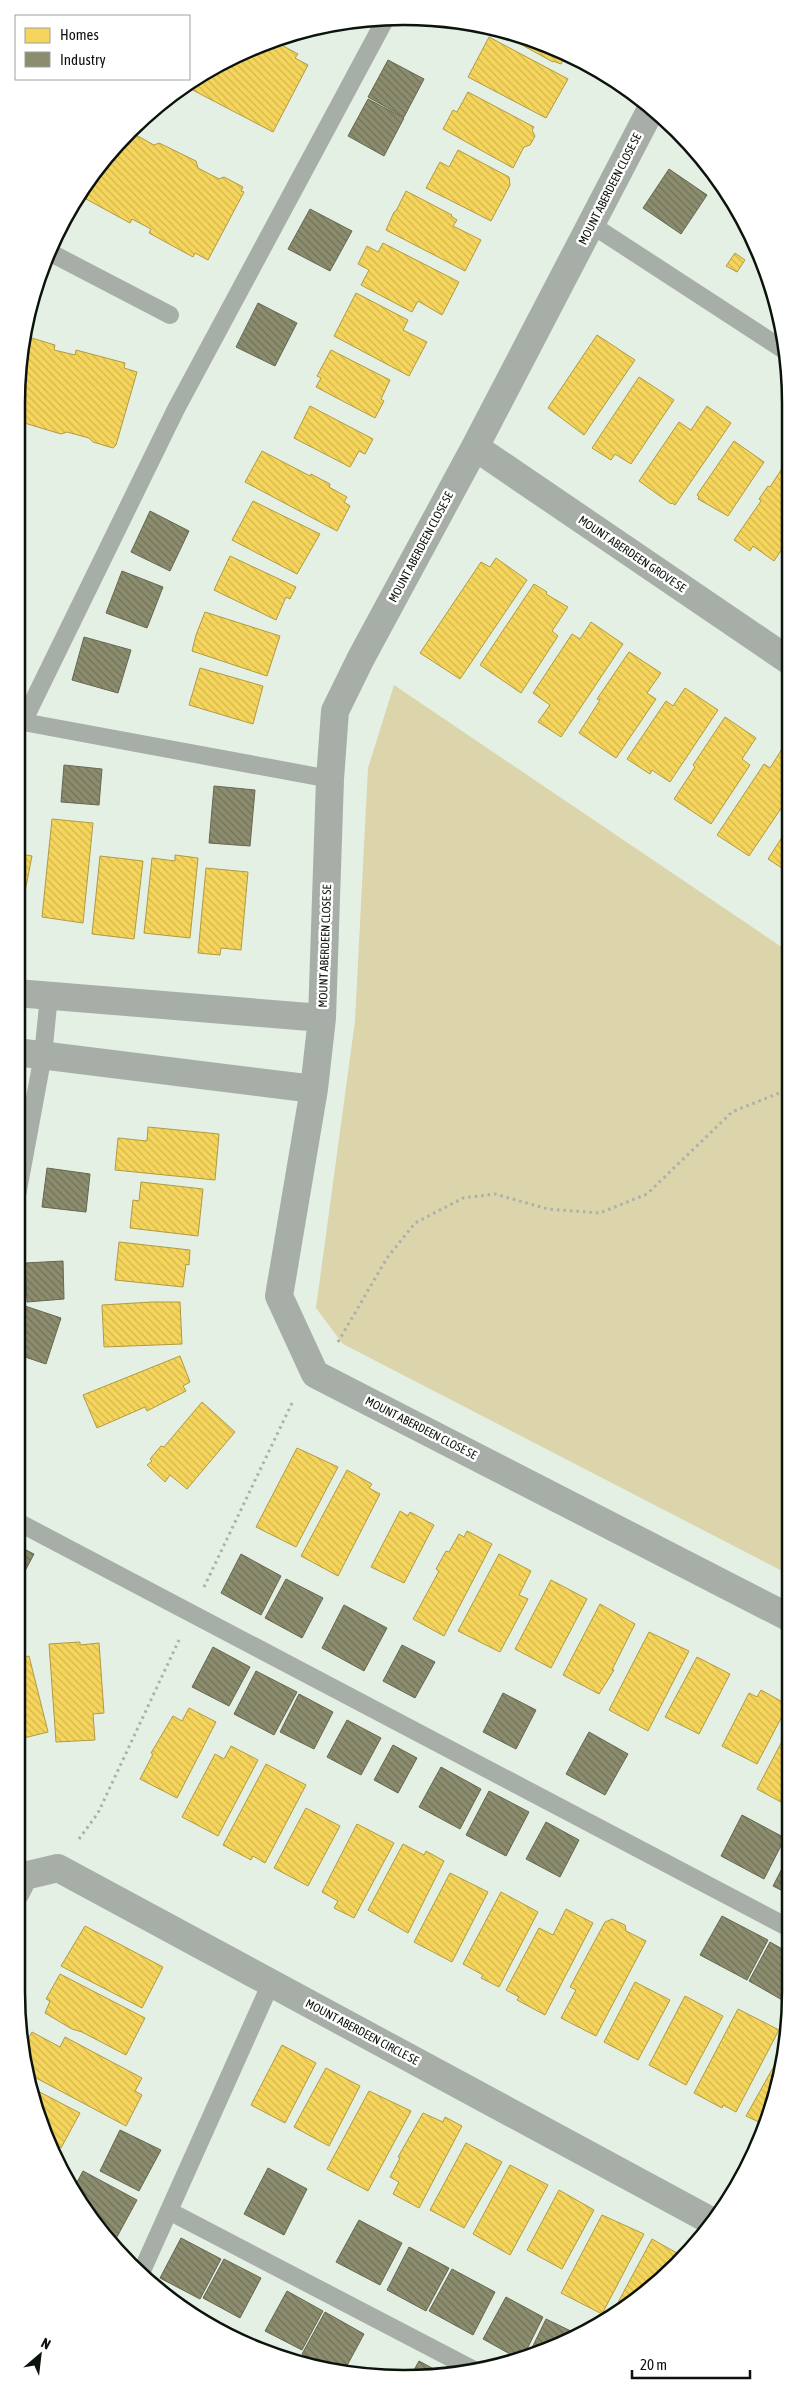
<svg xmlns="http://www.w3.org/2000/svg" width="807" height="2395" viewBox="0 0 807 2395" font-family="'Asap Condensed',sans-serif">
  <defs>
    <pattern id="homes-back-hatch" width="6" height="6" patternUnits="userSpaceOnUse" patternTransform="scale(1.25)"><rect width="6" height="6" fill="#f6d55c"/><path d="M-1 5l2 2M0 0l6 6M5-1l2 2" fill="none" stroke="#d2b64f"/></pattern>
    <pattern id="industry-back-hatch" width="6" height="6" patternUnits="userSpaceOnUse" patternTransform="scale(1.25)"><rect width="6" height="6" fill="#8c8c6e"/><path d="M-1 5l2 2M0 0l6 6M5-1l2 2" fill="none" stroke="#717159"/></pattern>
  </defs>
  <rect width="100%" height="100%" fill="#e4f0e4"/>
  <path fill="#dcd4aa" d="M394,685L789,952L790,1575L343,1344L316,1308L355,1021L368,768Z"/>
  <path fill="url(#homes-back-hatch)" stroke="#b09b44" d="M489,27L503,29L566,55L561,64L553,61V62Z
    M489,37L568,79L546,118L468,77Z
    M272,40L298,54L295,58L308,65L273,132L185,86L210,68Z
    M468,92L534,127L532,130L535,136L530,145L524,147L513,168L443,129L453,110L457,112Z
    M132,129L134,134L154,145L159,143L196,161L198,168L219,179L224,177L243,187L241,191L244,192L208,260L195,253L193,257L149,233L151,229L132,219L130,223L86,199L88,195L81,192L96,168Z
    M458,150L509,177L510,185L491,221L426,188L440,162L449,167Z
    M406,191L452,215L451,216L457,220L453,226L481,240L465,271L386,230L394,212L396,211Z
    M383,243L459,282L442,315L418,301L412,312L361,285L369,270L358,264L367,246L378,252Z
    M735,253L745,260L737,272L726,266Z
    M356,293L408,320L403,330L427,342L409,376L334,336Z
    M597,335L635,360L584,435L548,408Z
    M25,336L55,345L54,350L75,355L76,350L125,363L124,368L137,372L116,445L113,448L93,442L89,438L67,432L61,434L21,422L16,417Z
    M331,350L390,380L381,399L384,401L375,418L316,387L321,378L317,376Z
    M639,377L674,400L631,464L615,454L611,460L592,448Z
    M310,406L373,439L365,454L359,451L350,467L294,438Z
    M707,406L731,423L675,505L672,503L671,504L639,481L679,422L691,430Z
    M734,441L764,462L728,516L698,499L699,497L697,495Z
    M262,451L310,476L311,474L330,484L329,487L347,497L344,502L350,506L337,531L245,482Z
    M783,467L788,470V540L774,561L753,546L750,551L734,540L761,501L759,499L768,486L770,487Z
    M253,501L320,534L297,574L232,540Z
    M230,556L296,587L290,599L286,597L276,620L214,590Z
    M496,558L527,580L460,679L420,653L481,562L490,567Z
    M534,584L547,592L546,594L568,607L552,631L558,636L521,693L480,665Z
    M205,612L280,636L267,676L192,651L196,635Z
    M591,622L623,644L561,737L538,722L550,705L533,693L572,634L580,639Z
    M629,652L661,673L647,693L656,699L616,758L579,733L600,700L597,699Z
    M200,668L263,686L253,724L189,705Z
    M685,688L718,710L670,782L652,770L650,774L627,759L666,701L673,706Z
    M725,717L756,738L742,759L750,765L711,824L674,799L695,767L693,765Z
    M782,749L788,754V807L784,804L749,856L717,835L764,764L770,768Z
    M52,819L93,823L83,923L42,917Z
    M788,828V872L768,859Z
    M16,853L32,856L18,927H16Z
    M175,855L198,858L190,938L144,933L152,858L175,861Z
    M100,856L143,861L134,939L92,934Z
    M206,868L248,872L241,950L221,948L220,955L198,953Z
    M148,1127L219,1134L215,1180L115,1170L118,1138L147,1141Z
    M141,1182L203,1189L198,1236L130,1228L133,1200L139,1201Z
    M119,1242L190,1250L189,1265L186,1264L183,1287L115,1280Z
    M152,1302H180L182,1344L104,1347L102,1305Z
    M180,1356L190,1382L183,1386L186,1391L147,1411L145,1407L97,1428L83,1395Z
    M202,1402L235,1432L187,1489L170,1475L165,1482L147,1465L152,1461L150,1459L161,1446L164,1447Z
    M297,1448L338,1467L296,1547L256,1527Z
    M347,1470L372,1484L369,1488L380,1494L338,1576L301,1556Z
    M400,1511L408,1516L410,1512L434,1525L404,1583L371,1567Z
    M467,1531L492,1544L444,1636L413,1619L439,1571L436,1569L446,1551L449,1552L459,1534L464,1537Z
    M499,1554L531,1571L519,1595L528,1599L500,1652L458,1631Z
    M551,1580L587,1599L551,1668L515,1649Z
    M600,1604L635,1624L612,1670H614L599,1694L563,1675Z
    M649,1632L689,1651L648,1731L609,1710Z
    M80,1642V1645L99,1643L104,1713L93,1714L95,1740L56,1742L49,1644Z
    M29,1656L48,1732L16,1740V1659Z
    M697,1657L730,1674L699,1734L665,1717Z
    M761,1690L788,1705L757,1764L722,1746L749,1693L757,1697Z
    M189,1708L216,1722L177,1798L140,1779L153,1754L151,1753L173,1716L182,1721Z
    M790,1726V1807L757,1789Z
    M231,1746L258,1760L218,1836L182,1817L215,1754L224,1759Z
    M266,1764L306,1785L265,1863L253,1856L251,1860L223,1845Z
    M306,1808L340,1826L308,1886L274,1868Z
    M357,1824L394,1843L354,1918L334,1908L338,1901L322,1892Z
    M403,1844L424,1855L426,1851L444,1861L408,1933L368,1910Z
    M450,1873L488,1892L452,1962L414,1942Z
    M501,1892L538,1912L499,1987L481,1978L483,1975L463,1964Z
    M566,1909L593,1923L545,2015L517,2000L519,1997L506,1990L539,1928L553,1935Z
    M612,1919L625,1925L626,1931L646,1941L596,2036L561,2018L576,1990L570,1987L605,1922Z
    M85,1926L163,1967L142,2008L61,1966Z
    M60,1974L145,2018L126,2055L82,2032L72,2029L45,2013L50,2001L46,1999Z
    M635,1982L670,2000L638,2060L604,2042Z
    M685,1996L723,2016L686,2085L649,2065Z
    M738,2009L779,2030L736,2112L723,2105L722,2108L694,2093Z
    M32,2032L60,2047L65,2037L142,2078L135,2091L142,2095L126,2126L25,2072L22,2050Z
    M282,2045L316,2063L285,2123L251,2105Z
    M783,2050L778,2091L763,2124L746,2116Z
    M326,2068L360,2086L329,2146L294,2127Z
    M30,2087L80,2113L61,2148L46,2139Z
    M369,2091L411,2111L368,2191L327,2169Z
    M423,2113L443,2122L445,2117L462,2126L419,2208L393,2194L399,2182L390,2177L400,2158L398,2157Z
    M466,2143L502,2162L464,2228L430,2210Z
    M510,2165L548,2185L510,2255L473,2234Z
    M559,2190L594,2210L562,2269L527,2250Z
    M602,2215L644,2234L602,2314L561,2293Z
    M652,2239L684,2257L678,2265L622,2311L615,2308Z"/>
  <path fill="url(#industry-back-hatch)" stroke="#666851" d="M388,60L424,79L404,117L368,97Z
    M368,99L404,118L384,156L348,136Z
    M669,169L707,195L681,234L643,208Z
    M310,209L352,231L330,271L288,249Z
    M258,303L297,323L275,366L236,347Z
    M150,511L189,531L170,571L131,552Z
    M122,571L163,587L147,628L106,613Z
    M84,637L131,650L118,693L72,680Z
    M64,765L102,769L99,805L61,802Z
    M214,786L255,790L250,846L209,843Z
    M47,1168L90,1174L86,1212L42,1207Z
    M63,1261L64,1299L27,1302L25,1263Z
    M16,1303L61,1318L46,1364L16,1354Z
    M16,1545L34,1554L16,1588Z
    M241,1554L281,1576L261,1615L221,1593Z
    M286,1579L323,1598L302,1638L265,1618Z
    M344,1605L387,1628L364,1671L322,1648Z
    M402,1645L435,1662L415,1698L383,1681Z
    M213,1647L250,1667L229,1706L192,1687Z
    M256,1671L297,1692L274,1735L234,1714Z
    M503,1693L536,1710L516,1749L483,1732Z
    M299,1694L333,1712L314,1749L280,1732Z
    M347,1720L381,1738L361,1775L327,1757Z
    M589,1732L628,1754L605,1795L566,1774Z
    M393,1745L417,1758L398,1793L374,1780Z
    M441,1767L481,1789L460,1829L419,1807Z
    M489,1791L529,1812L506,1856L466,1835Z
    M742,1815L785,1838L764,1879L721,1856Z
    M546,1822L579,1840L560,1877L526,1859Z
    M790,1853L791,1895L773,1886Z
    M722,1916L768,1940L747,1980L700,1955Z
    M770,1942L791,1954V1989L784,2001L749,1981Z
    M120,2130L161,2150L139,2191L100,2171Z
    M268,2168L307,2189L284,2235L244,2214Z
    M83,2171L137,2200L112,2246L75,2186Z
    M359,2220L402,2243L380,2285L336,2262Z
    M181,2238L221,2259L200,2299L160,2278Z
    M409,2247L449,2268L426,2311L387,2290Z
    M224,2259L261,2278L240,2318L203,2298Z
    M452,2269L495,2292L473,2335L429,2311Z
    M287,2291L323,2311L302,2350L265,2331Z
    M506,2297L543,2317L523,2357L519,2359L483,2339Z
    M325,2312L364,2334L343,2373L326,2367L302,2354Z
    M546,2319L575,2333L529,2354Z
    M419,2361L445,2375L429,2378L410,2377Z"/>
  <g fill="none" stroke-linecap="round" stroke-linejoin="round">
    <path stroke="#aab0ab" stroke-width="3" stroke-dasharray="2.5 4" stroke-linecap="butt" d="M338,1342L387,1258L415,1223L463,1198L495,1194L548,1209L600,1213L647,1194L732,1112L789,1089
      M204,1587L293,1401
      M79,1839L98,1813L179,1640"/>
    <path stroke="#a7aea8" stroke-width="18" d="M592,225L787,352
      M49,252L170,315
      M330,779L23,722L176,409L386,18
      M16,1201L43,1055L49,996
      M16,1521L791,1929
      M169,2211L474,2370
      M141,2273L271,1983"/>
    <path stroke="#a7aea8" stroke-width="28" d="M650,111L475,447L361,658L335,711L330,779L322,1018L314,1089L279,1296L315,1374L790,1618
      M475,447L788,660
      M16,993L322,1018
      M16,1052L314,1089
      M16,1892L24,1876L58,1868L713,2222"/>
  </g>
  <g text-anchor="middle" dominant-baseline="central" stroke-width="5" stroke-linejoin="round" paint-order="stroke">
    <g font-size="12" fill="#0c130c" stroke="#fff">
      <text transform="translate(610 189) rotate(-63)">MOUNT ABERDEEN CLOSE SE</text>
      <text transform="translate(421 547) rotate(-62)">MOUNT ABERDEEN CLOSE SE</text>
      <text transform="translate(632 554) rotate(34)">MOUNT ABERDEEN GROVE SE</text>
      <text transform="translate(325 946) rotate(-88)">MOUNT ABERDEEN CLOSE SE</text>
      <text transform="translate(421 1428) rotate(27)">MOUNT ABERDEEN CLOSE SE</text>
      <text transform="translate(362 2032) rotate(28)">MOUNT ABERDEEN CIRCLE SE</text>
    </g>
  </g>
  <path d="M0 0H807V2395H0ZM403 25H404A378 378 0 0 1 782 403V1992A378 378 0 0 1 404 2370H403A378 378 0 0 1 25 1992V403A378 378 0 0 1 403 25Z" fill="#fff" fill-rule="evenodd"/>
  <path fill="none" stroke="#0c130c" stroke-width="2.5" d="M403 25H404A378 378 0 0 1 782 403V1992A378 378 0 0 1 404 2370H403A378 378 0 0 1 25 1992V403A378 378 0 0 1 403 25Z"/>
  <rect x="15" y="15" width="175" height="65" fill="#ffffff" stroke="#9ea19e"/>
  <rect x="25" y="28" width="25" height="15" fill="#f6d55c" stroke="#9ea19e"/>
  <text x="60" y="40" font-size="15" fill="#0c130c">Homes</text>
  <rect x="25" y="52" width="25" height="15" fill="#8c8c6e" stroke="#9ea19e"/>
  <text x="60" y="65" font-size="15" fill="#0c130c">Industry</text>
  <g transform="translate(40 2355) rotate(28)" stroke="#ffffff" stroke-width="4" paint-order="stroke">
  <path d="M0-4L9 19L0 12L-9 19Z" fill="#0c130c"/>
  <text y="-8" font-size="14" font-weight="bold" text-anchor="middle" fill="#0c130c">N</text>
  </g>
  <path d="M632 2370v8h118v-8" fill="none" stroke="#0c130c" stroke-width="2.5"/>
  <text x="640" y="2370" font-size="15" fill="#0c130c" stroke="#ffffff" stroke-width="4" paint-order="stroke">20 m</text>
</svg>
